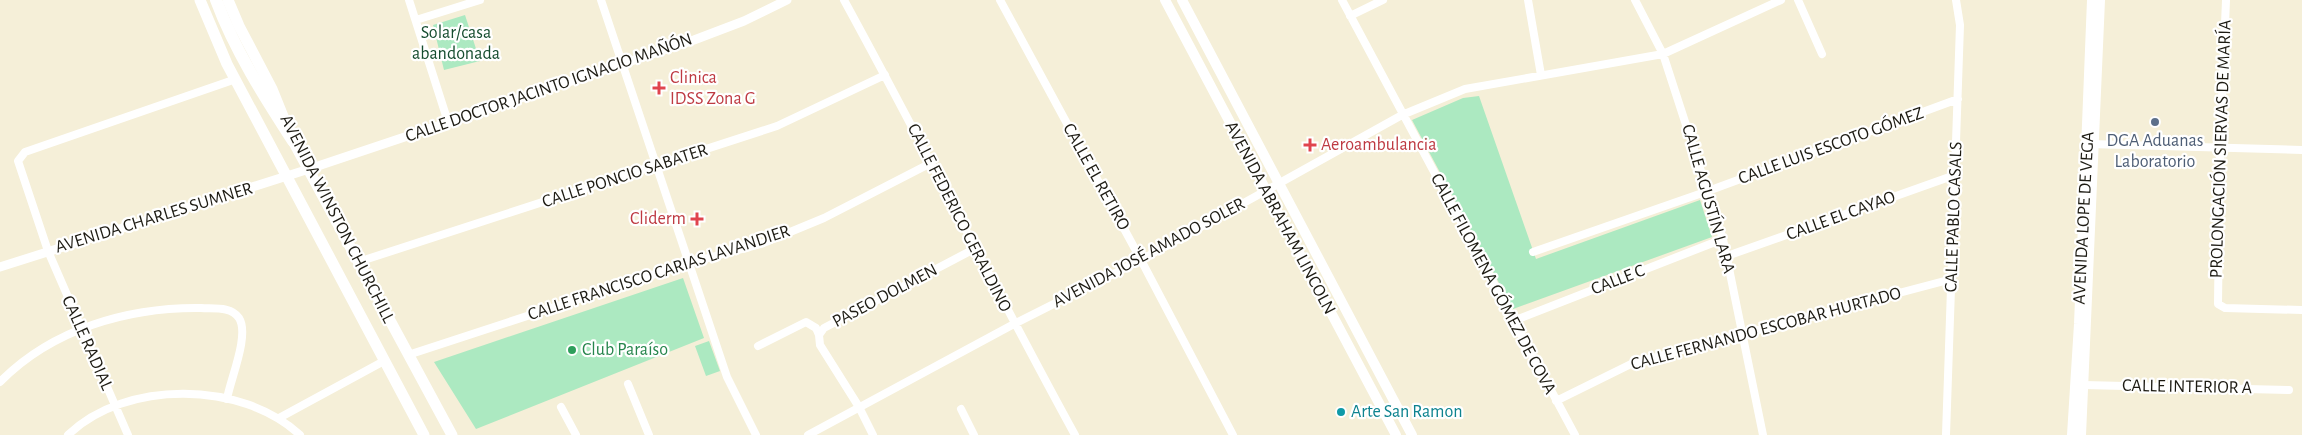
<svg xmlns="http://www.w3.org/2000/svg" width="2302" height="435" viewBox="0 0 2302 435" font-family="'Alegreya Sans',sans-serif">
  <rect width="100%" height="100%" fill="#f5efd8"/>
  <path fill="#ace9c1" d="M465,15L480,61L444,70L433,25Z
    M1479,96L1536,259L1700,200L1712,237L1513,309L1412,120L1463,98Z
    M683,278L704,338L476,429L434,362Z
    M709,341L720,371L706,376L695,346Z"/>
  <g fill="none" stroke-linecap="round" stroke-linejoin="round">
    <path stroke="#fff" stroke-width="8" d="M409,0L448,122
      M601,0L727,377L756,435
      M844,0C923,144 996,291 1075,435
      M1000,0L1141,260L1233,435
      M1342,0L1575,435
      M1528,0L1541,75
      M1635,0L1663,54L1723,239L1763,435
      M1798,0L1822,54
      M2226,0L2220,147L2218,304L2225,308L2302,310
      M1350,16L1383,0
      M416,20L480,0
      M2089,144L2302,150
      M1533,252L1708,191L1958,99
      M1727,256L1955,175
      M358,262L777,126L885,75
      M1513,321L1723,239
      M758,346L806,322L816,328L819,335
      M408,355L689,263L761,244L824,218L931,163
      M0,382C52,329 128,307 201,308C213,309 231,306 239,318C250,335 230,380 227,399
      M628,384L649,435
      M2084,385L2289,390
      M1556,401L1633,363L1952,279
      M561,407L576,435
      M961,409L974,435
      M279,418L384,361
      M68,435C126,379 242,381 300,435
      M128,435L48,251L18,161L25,152L236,79
      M808,435L1014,324L1141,260L1402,115L1465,89L1663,54L1781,0
      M873,435L859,407L820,345L819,335L824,328L976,248
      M1946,435L1960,25L1956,0"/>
    <path stroke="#fff" stroke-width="9" d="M0,267L309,169L694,40L744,21L787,0"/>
    <path stroke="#fff" stroke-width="10" d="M1165,0L1396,435
      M1182,0L1412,435
      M2072,435L2079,324L2092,0
      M2081,435L2100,0"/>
    <path stroke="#fff" stroke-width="11" d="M200,0L227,64L424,435
      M228,0L239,26L272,89L293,141L452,435"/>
    <path stroke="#fff" stroke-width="12" d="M216,0C235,51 264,96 293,141"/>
  </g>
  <g fill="#e0444e" stroke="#fff" stroke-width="2">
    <path d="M656.5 80.5h5v5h5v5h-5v5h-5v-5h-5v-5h5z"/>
    <path d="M1307.5 137.5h5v5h5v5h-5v5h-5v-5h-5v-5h5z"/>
    <path d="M694.5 211.5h5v5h5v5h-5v5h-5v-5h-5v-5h5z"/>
  </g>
  <circle fill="#5c6f8a" stroke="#fff" stroke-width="2" cx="2155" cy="122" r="5"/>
  <circle fill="#2e9e5b" stroke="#fff" stroke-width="2" cx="572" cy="350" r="5"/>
  <circle fill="#0f9aa8" stroke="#fff" stroke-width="2" cx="1341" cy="412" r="5"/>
  <g text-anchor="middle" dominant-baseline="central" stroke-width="4.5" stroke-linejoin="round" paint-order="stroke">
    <g font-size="18" fill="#164d2f" stroke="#fff">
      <text x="456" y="33">Solar/casa<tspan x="456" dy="21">abandonada</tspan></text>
    </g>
    <g font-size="18" fill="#be3a42" stroke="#fff" text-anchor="start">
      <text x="670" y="78">Clinica<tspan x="670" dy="21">IDSS Zona G</tspan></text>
      <text x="1321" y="145">Aeroambulancia</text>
      <text x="686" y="219" text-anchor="end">Cliderm</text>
    </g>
    <g font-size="18" fill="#1d1b13" stroke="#fff">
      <text transform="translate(549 88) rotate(-19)">CALLE DOCTOR JACINTO IGNACIO MAÑÓN</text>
      <text transform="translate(1831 146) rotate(-20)">CALLE LUIS ESCOTO GÓMEZ</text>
      <text transform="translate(2221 149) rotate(-88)">PROLONGACIÓN SIERVAS DE MARÍA</text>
      <text transform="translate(625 176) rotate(-18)">CALLE PONCIO SABATER</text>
      <text transform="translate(1096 177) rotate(61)">CALLE EL RETIRO</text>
      <text transform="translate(1708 199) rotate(74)">CALLE AGUSTÍN LARA</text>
      <text transform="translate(1841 216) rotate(-20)">CALLE EL CAYAO</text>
      <text transform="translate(1954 217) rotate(-88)">CALLE PABLO CASALS</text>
      <text transform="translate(154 218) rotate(-17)">AVENIDA CHARLES SUMNER</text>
      <text transform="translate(959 218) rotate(63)">CALLE FEDERICO GERALDINO</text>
      <text transform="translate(1280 218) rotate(62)">AVENIDA ABRAHAM LINCOLN</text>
      <text transform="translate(2084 218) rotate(-87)">AVENIDA LOPE DE VEGA</text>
      <text transform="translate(337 219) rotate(63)">AVENIDA WINSTON CHURCHILL</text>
      <text transform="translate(1149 253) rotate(-28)">AVENIDA JOSÉ AMADO SOLER</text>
      <text transform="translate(659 273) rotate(-18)">CALLE FRANCISCO CARIAS LAVANDIER</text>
      <text transform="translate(1618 280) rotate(-21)">CALLE C</text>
      <text transform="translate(1493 284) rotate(62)">CALLE FILOMENA GÓMEZ DE COVA</text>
      <text transform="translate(885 296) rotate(-28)">PASEO DOLMEN</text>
      <text transform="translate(1766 329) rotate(-15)">CALLE FERNANDO ESCOBAR HURTADO</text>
      <text transform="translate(87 343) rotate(66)">CALLE RADIAL</text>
      <text transform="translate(2187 387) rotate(1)">CALLE INTERIOR A</text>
    </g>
    <g font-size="18" fill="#4e5e75" stroke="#fff">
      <text x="2155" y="141">DGA Aduanas<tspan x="2155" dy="21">Laboratorio</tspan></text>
    </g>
    <g font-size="18" fill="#27864d" stroke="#fff" text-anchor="start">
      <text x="582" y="350">Club Paraíso</text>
    </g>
    <g font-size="18" fill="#0d838f" stroke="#fff" text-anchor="start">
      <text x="1351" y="412">Arte San Ramon</text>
    </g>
  </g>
</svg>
